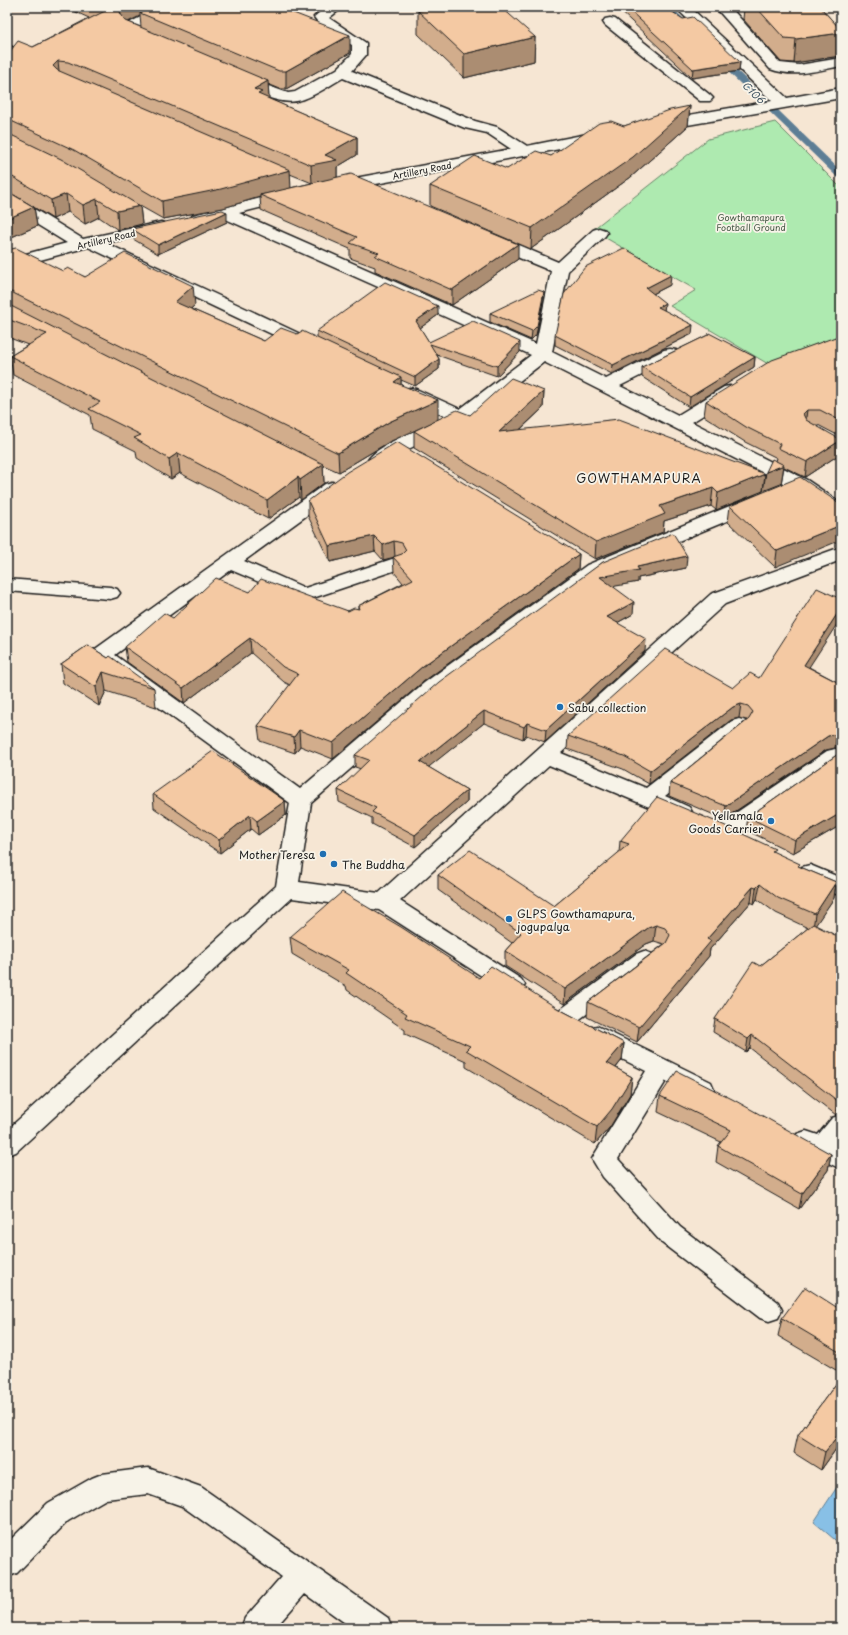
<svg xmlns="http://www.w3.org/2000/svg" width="848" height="1635" viewBox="0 0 848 1635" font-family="'Playpen Sans',sans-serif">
  <rect width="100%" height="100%" fill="#f6e6d3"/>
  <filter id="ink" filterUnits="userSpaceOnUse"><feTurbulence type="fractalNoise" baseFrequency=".025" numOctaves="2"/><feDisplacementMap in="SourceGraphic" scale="8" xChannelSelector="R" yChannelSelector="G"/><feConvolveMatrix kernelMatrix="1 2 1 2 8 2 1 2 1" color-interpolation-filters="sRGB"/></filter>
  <g filter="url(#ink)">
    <path fill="#aeeab0" stroke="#658366" d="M775,122L841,188V346L780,371L670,306L696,290L592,230L708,139Z"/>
    <path fill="#88c0e6" stroke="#5d7e95" d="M841,1481V1545L814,1522Z"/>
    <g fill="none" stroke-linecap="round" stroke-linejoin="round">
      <path fill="#5d7e95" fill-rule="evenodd" d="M663,7H671L684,19V23H678Z
        M718,58H724L841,171V179L838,178L718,62Z"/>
      <defs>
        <path id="minor" d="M160,7H178L176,10L138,30L154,38L156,41L154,44C144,47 129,40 123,31L127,24Z
          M326,7H343L329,18L366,43V55L352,71L475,121L497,127L527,146L602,131L607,133L610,136L607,139L602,141L339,191L333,189L331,186L333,183L339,181L511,149L487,133L465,128L343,78C330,85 318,94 304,99C281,108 257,92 236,83L234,80L236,77L241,76L288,93L295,92L337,69L352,54V45L320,25L314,17Z
          M675,7H690L787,98L841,88V98L659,130L654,128L651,125L654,122L659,120L772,101Z
          M715,7H730L780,63L799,65L841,58V66C816,71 794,78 770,69Z
          M610,18L615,19L710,95L713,98L710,101H700L605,25L603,22L605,19Z
          M7,45C15,47 18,52 19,60L12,67L7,68Z
          M289,191L295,193L297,196L295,199L239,213L536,344L551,271L485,244L483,240L485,236L491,235L497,236L558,262L593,230L599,228L605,230L607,233L605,236L568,271L552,352L606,379L664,350L670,349L676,350L679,354L676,358L620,386L678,415L724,387L730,386L736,387L739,391L736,395L692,422L807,480L841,503V518L834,516L793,488L544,362L468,421L404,451L384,464L377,466L370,464L368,460C379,443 428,426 447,417L404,397L401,393L404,389L410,388L416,389L460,409L531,355L221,217L199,223L193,221L191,218L193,215Z
          M7,194L13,196L83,239L161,222L167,224L169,227L167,230L106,243L311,339L314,343L311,347L305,348L299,347L88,247L7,269V259L67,243L7,206Z
          M332,482L339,484L341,488L339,492L244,561L305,588L395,558L402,560L405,564L402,568L304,601L231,570L115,655L300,789L424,683L587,565L749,498L756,496L763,498L766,502L763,506L601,573L438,693L311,803L299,882L379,893L711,594L841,547V560L725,604L561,753L646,788L732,721L739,719L746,721L750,726L746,731L665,796L689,807L692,812L689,817L681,820L673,817L549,765L400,901L521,979L525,985L521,991L513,994L505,991L379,910L292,898L16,1152L7,1155V1130L276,886L290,803L94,660L91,655L94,650L325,484Z
          M7,579L110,587L117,589L120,593L117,597L110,599L7,591Z
          M835,749L841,750V762L734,837L726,839L718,837L715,831L718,825L827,751Z
          M810,865L841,878V896L802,879L799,873L802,867Z
          M644,951L652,954L656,960L652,966L573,1024L565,1027L557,1024L553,1018L557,1012L636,954Z
          M597,1026L711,1082L714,1089L711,1096L702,1099L666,1081L618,1159L680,1227L778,1302L782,1310L778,1318L769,1321L760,1318L662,1243L603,1177L592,1159L596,1152L646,1071L588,1042L585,1035L588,1028Z
          M841,1115V1143L838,1146L841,1147V1169L797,1148L793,1141L797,1134L806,1131L818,1135L832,1118Z
          M148,1468L201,1487L388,1618L392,1628H352L305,1594L275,1628H241L245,1618L281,1577L182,1506L148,1494L106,1499L68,1521L17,1573L7,1577V1543L48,1503L92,1478L102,1474Z"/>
      </defs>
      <use href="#minor" stroke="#1c1c1c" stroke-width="3"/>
      <use href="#minor" fill="#f7f3e8" fill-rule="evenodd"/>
    </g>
    <path fill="#d2ad8c" stroke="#1c1c1c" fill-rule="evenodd" d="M65,7H295L287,11L350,53L286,89H280L268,84L269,99L357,137V155L337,167V177L518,259L452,305L375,271V267L350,258V249L261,210L260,197L223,208L163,219L140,206L142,224L118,230L99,217L85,224L68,212L53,219L14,195L34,207L37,226L7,239V51L33,47L89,18ZM140,16L141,27L128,22ZM290,174L312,183L290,188Z
      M616,7H665L740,62L739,71L692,78Z
      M743,7H820L841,30V46L840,56L794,63L781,62L743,19L744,9Z
      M418,11L535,37L534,61L464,78L418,34Z
      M690,106L688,126L631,177L531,249L430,206V186L507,169L551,156L624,126Z
      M227,222L158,254L133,239L132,229Z
      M7,250L63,271L195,305L191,309L264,341L297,334L317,338V331L438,315L420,328L429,342L520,352L497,376L437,355L439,359V369L415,386L401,380V385L438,420L470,415L544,391L543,408L520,430L765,474L763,491L716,510L711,506L664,521L663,532L595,559L414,448V431L429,423L389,442L339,472L323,465L324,483L301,500L299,497L268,519L180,473L171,479L137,458L136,451L92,429L90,415L13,375L10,356L28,345L7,337Z
      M670,285L653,294L664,310L692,334L612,374L555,345V335Z
      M543,301L536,335L531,340L490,322V313Z
      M708,335L755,357L754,367L689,407L642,377V367Z
      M841,335V437L818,425H814L840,454L805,477L784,467L781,484L763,491L766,472L776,461L777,458L745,442L704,416L706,401Z
      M308,501L579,554L578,569L423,682L333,759L300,746L295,753L260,741L258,726L290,685L284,682L251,653L184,703L127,662L125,647L173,618L250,592L348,611L358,609V606L403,583L394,572L393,557H395L383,560L375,551L330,562L308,516Z
      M836,501L775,567L728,522L730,506Z
      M603,562L686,568L638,578V582L613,586L633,614L617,623L645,651L545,742L526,735L523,739L484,723L428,767L467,790V802L415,847L372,824V818L339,802L338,790L361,769L355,767V755Z
      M88,645L154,688L156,707L106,691L99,706L63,683L61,664Z
      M809,667L841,684V748H835L826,750L724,819L669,796L670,783L747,720H746L739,718L731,720L649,784L623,769L567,749L568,736L733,688L759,678Z
      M841,752V825L793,853L746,830L748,817Z
      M153,794L285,801L286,815L258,835L251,829L220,853L154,808Z
      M620,841L774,853L800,867L836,882L834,898L815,925L841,938V1114L836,1115L750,1048L746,1052L713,1032L715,1019L760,966L808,928L776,913L757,899L754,904L751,902L710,949L709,956L637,1042L587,1017L588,1002L664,944L654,941L646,944L564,1004L505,966V951L512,943L438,890V875L554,906L619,853Z
      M290,937L479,978L557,1008L624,1043L622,1060L616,1068L632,1077L630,1094L610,1127L595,1144L466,1067V1061L405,1034V1030L347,990L346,986L292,954Z
      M660,1096L831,1154L828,1170L799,1209L716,1162L718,1146L721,1142L658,1112Z
      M841,1310V1373L778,1336L782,1318Z
      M841,1377V1442L821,1470L794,1453L798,1435Z"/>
    <path fill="#ab8d72" stroke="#1c1c1c" d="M123,7H157L140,13V16L126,23L120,13Z
      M266,7H295L267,20Z
      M841,33V46L840,56L794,63L796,39Z
      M350,35V53L286,89V71Z
      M535,37L534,61L464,78V54Z
      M58,61L60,80L53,66Z
      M740,62L739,71L692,78L693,69Z
      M268,81L269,99L259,105L254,89Z
      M690,106L688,126L631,177L531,249L532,228Z
      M357,137V155L337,167V179L312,183L311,165L325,155Z
      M290,170L291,189L260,195V197L223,208L163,219L162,201Z
      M66,194L68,212L53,219L51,200Z
      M97,199L99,217L85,224L83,205Z
      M140,206L142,224L118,230L117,211Z
      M34,207L37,226L7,239V219Z
      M227,212V222L158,254V245Z
      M518,244V259L452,305V290Z
      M671,275L670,285L645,298L646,288Z
      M193,286L195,305L177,321L175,302Z
      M544,292L543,301L536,335L531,340L532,331Z
      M665,303L664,312L658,307Z
      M438,306V315L416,331V321Z
      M693,325L692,334L612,374L613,365Z
      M520,342V352L497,376V366Z
      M755,357L754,367L689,407L690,397Z
      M439,359V369L415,386V377Z
      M401,377V397L394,382Z
      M544,391L543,408L498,450L499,432Z
      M438,400V420L389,442L339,472L338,453L389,422Z
      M807,410L805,425L803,414Z
      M841,440V449L840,454L805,477L807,462Z
      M178,453L180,473L171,479L169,459Z
      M323,464L324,483L301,500L300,480Z
      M784,465L781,484L763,491L766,472Z
      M765,474L763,491L716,510L718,493Z
      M298,477L299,497L268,519L267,500Z
      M713,488L711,506L664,521L663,532L595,559L596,542L660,506Z
      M841,525V540L775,567L777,551Z
      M374,536L375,551L330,562L329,546Z
      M394,541L395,557L383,560V545Z
      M579,554L578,569L423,682L333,759V743L423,666Z
      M687,556L686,568L638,578V582L600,589V577L637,567Z
      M634,602L633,614L606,629L607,617Z
      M841,608V618L802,678L804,665Z
      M250,638L251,653L184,703L183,688Z
      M646,639L645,651L545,742L546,730Z
      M103,672L106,691L99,706L96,687Z
      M741,704L739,718L731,720L649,784L650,771L733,707Z
      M484,711V723L420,774V762Z
      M527,723L526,735L523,739L524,727Z
      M299,730L300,746L295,753L294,737Z
      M837,734L835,748L826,750L724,819L726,806L828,736Z
      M467,790V802L415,847V835Z
      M285,801L286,815L258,835L257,821Z
      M841,813V825L793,853L795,840Z
      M250,815L251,829L220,853L219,840Z
      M836,882L834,898L813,929L815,914Z
      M760,884L757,899L754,904L756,888Z
      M753,887L751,902L710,949L709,956L637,1042L639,1027L707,939Z
      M656,925L654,941L646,944L564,1004L565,989L648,928Z
      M752,1035L750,1048L746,1052L748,1039Z
      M624,1043L622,1060L606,1080L607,1063Z
      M632,1077L630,1094L610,1127L595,1144L597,1127Z
      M841,1101V1114L836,1115L839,1102Z
      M831,1154L828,1170L799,1209L802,1194Z
      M841,1431V1442L821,1470L825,1452Z"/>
    <path fill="#f4c9a3" stroke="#1c1c1c" d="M101,7H123L120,13L126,21L268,81L254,89L262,92L258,94L357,137L325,155L337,160L311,165L68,62L58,61L53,66L57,70L290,170L221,189L162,201L74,150L7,119V51L11,50L18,41L33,47L107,10Z
      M151,7H278L350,35L286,71H279L140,13Z
      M434,7H501L535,37L464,54L418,11Z
      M626,7H665L683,19L693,17L740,62L693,69Z
      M756,7H820L841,30V33L796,39L784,38Z
      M690,106L633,157L532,228L430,186L475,156L507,169L536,151L551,156L599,123L611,121L624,126L670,110Z
      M7,133L61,159L140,206L117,211L97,199L83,205L66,194L51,200L11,176L7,175Z
      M351,174L518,244L452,290L375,256L379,253L350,243L357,237L260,195Z
      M7,191L34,207L7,219Z
      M222,210L227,212L158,245L132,229Z
      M16,248L63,271L68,268L85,277L125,253L193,286L175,302L264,341L281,328L297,334L302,331L401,377L394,382L438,400L389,422L338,453L7,290V250Z
      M624,248L671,275L646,288L665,303L658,307L693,325L613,365L555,335L564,294L585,267Z
      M385,282L438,306L416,321L429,342L473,321L520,342L497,366L430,344L439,359L415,377L317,331Z
      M538,290L544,292L537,326L532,331L490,313Z
      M7,304L323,464L300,480L298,477L267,500L178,453L169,459L134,438L141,435L89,409L100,402L10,356L47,334L7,319Z
      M709,333L755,357L690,397L642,367L708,335Z
      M841,335V421L820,410H807L803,414L806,420L836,437L841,439V440L807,462L778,448L780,444L746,427L706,401L772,360Z
      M511,378L544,391L499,432L619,419L765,474L718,493L713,488L660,506L665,514L596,542L414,431L457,410L470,415Z
      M397,442L579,554L423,666L333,743L299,730L294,737L258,726L298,674L283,667L250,638L183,688L125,647L164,613L173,618L216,578L250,592L261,579L348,611L354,608L359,609L358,606L413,579L393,557L402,554L406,550L402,543L394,541L383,545L374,536L329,546L308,501L347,472Z
      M772,459L784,465L766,472Z
      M800,477L836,501L841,503V525L777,551L730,506Z
      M673,533L687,556L637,567L639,570L600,577L634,602L607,617L646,639L546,730L527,723L524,727L484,711L420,762L467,790L415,835L372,812L376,808L338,790L369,760L355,755L439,682L603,562Z
      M817,588L841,599V608L804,665L841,684V735L837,734L828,736L726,806L670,783L749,719L753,712L748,706L741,704L733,707L650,771L624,756L568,736L665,649L733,688L750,673L759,678Z
      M88,645L108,658L110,656L154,688L103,672L96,687L61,664Z
      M213,751L285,801L257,821L250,815L219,840L153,794Z
      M841,752V813L795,840L748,817Z
      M657,797L719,823L775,849L772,851L800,864L798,866L836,882L815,914L778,898L760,884L756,888L753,887L707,939L711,941L639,1027L588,1002L666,943L670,935L665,928L656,925L648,928L565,989L505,951L521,933L438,875L470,850L554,906L629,844L620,841Z
      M342,892L401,927L479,978L491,966L557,1008L624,1043L607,1063L632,1077L612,1109L597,1127L466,1050L470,1046L405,1017L407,1014L346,973L349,970L290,937Z
      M813,924L841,938V1101L839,1102L752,1035L748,1039L715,1019L753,962L760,966Z
      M677,1071L734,1100L831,1154L802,1194L718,1146L731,1130L660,1096Z
      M805,1287L841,1310V1353L782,1318Z
      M841,1377V1431L825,1452L798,1435Z"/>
  </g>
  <g fill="#1f6fb2" stroke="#f7f3e8" stroke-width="1.5">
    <circle cx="560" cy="707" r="4"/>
    <circle cx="771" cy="821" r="4"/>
    <circle cx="323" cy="854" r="4"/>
    <circle cx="334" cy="864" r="4"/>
    <circle cx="509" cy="919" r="4"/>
  </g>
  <g text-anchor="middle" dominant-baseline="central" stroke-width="3.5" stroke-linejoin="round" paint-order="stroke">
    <g font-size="9" fill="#1c1c1c" stroke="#f7f3e8">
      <text transform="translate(422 170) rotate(-11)">Artillery Road</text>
      <text transform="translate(106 239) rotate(-13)">Artillery Road</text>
    </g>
    <g font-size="9" fill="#485a48" stroke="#f7f3e8">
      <text x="751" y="217">Gowthamapura<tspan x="751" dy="10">Football Ground</tspan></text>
    </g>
    <g font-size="10" font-style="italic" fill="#425563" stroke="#f7f3e8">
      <text transform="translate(754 92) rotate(44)">C106</text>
    </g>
    <g font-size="11" fill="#1c1c1c" stroke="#f7f3e8" text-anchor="start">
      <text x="568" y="707">Sabu collection</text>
      <text x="763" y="815" text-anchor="end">Yellamala<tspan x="763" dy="13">Goods Carrier</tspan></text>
      <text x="315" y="854" text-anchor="end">Mother Teresa</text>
      <text x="342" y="864">The Buddha</text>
      <text x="517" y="913">GLPS Gowthamapura,<tspan x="517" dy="13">jogupalya</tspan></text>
    </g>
    <g font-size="12" letter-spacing="1" fill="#1c1c1c" stroke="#f7f3e8">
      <text x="639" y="478">GOWTHAMAPURA</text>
    </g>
  </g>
  <rect width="848" height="1635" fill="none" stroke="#f7f3e8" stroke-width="24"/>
  <rect x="12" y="12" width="824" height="1611" fill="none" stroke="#1c1c1c" stroke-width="1.5" filter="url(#ink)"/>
</svg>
